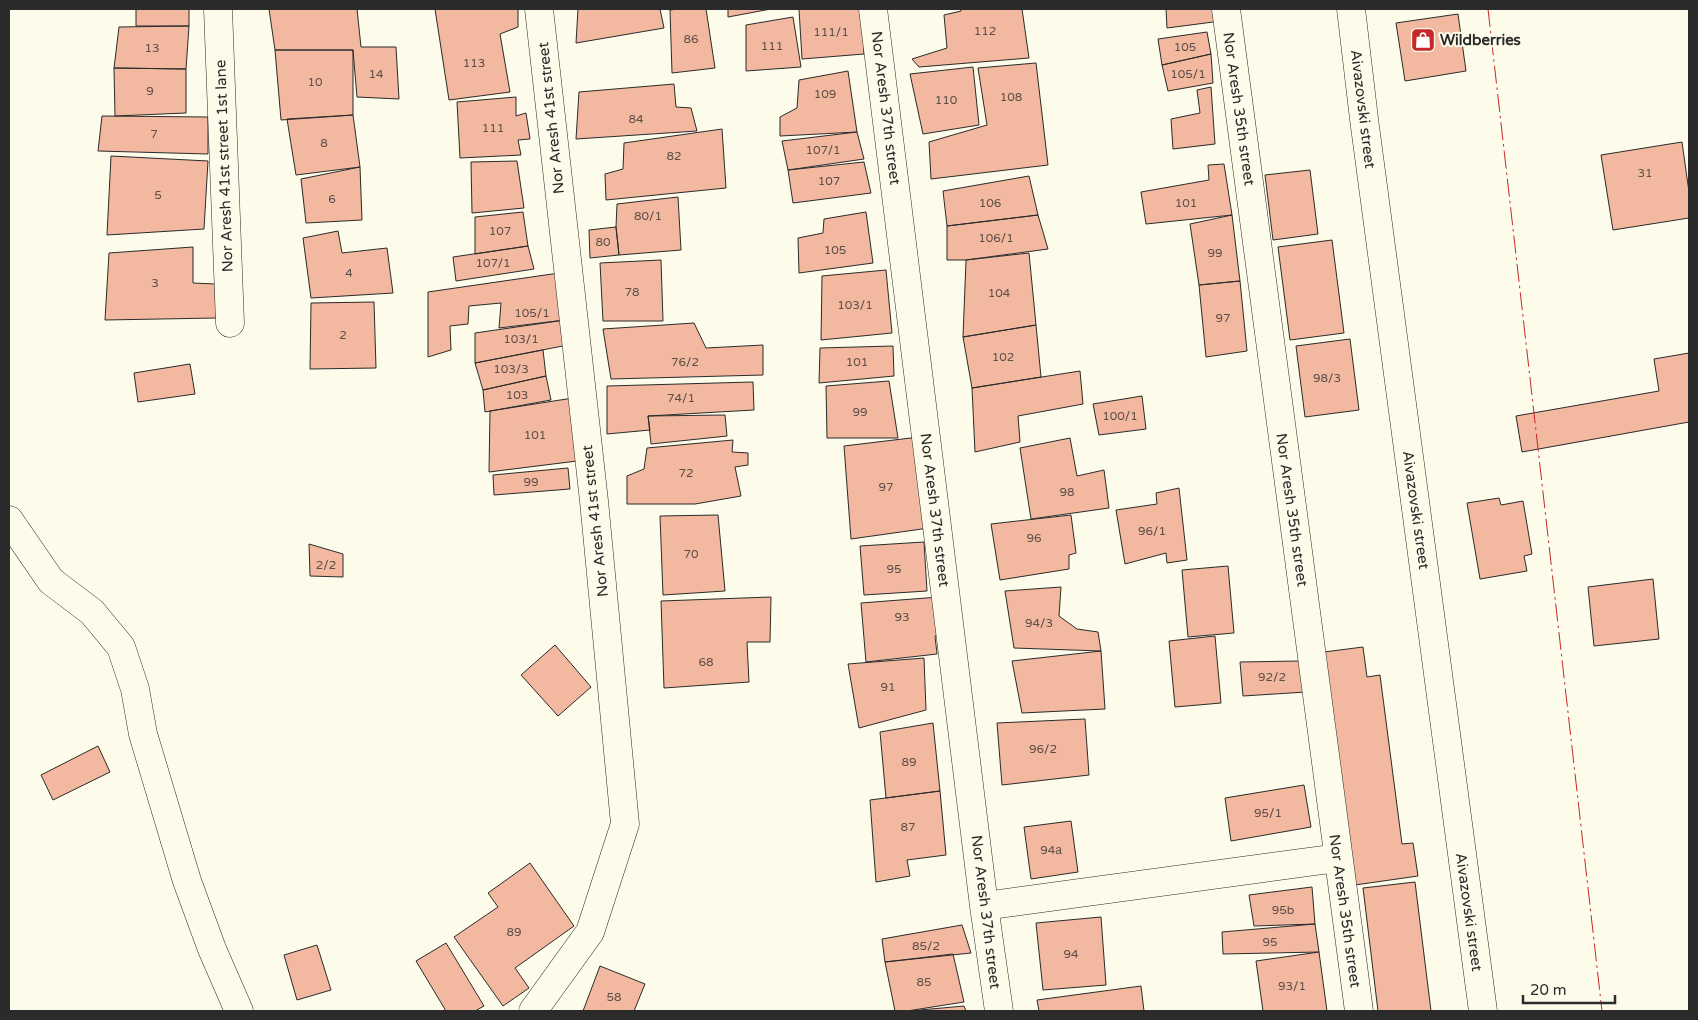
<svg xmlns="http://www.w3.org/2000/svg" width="1698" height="1020" viewBox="0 0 1698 1020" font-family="'Varela Round',sans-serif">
  <rect width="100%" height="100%" fill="#fdfbea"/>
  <path fill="#f2b8a0" stroke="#2b2b2b" d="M136,9H189V26H136Z
    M269,9H357L361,47H396L399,99L357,97L353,50H275Z
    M435,9H518V27L500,34L510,92L449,100Z
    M578,9H660L664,28L576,43Z
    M678,9H706L715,68L672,73L670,10Z
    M728,9H771L728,17Z
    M799,9H862L864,54L802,59Z
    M961,9H1022L1029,58L919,67L912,59L947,48L944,15L961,11Z
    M1166,9H1219L1221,21L1167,28Z
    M1458,14L1466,71L1405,81L1396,23Z
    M793,17L801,67L746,71V25Z
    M189,26L186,69L114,68L119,27Z
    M1207,32L1211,54L1162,65L1158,39Z
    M275,50H353V115L281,120Z
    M1211,54L1213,83L1168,91L1162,65Z
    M1036,63L1048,165L931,179L929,142L987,125L978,68Z
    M973,67L979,125L923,134L910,74Z
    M114,68L186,69V113L115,116Z
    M848,71L857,132L780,136V117L797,108L799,80Z
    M674,84L676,107L691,108L697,131L576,139L579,92Z
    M1211,87L1215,144L1173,149L1171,119L1200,113L1197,90Z
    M516,97V116L526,113L530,139L518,140L521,155L460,158L457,102Z
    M353,115L360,167L296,175L287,119Z
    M102,116L208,117V154L98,151Z
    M722,129L726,188L606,200L605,174L623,169L624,143Z
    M857,132L864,159L788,170L782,141Z
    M1682,142L1689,192V218L1613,230L1601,155Z
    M111,156L208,161L204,229L107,235Z
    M517,161L524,208L472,213L471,162Z
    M864,162L871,193L793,203L788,170Z
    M1224,164L1232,215L1146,224L1141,192L1209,180L1208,165Z
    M360,167L362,220L306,223L301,179Z
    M1310,170L1318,234L1273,240L1265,175Z
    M1029,176L1038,215L947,226L943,191Z
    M678,197L681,250L619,255L616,227L617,204Z
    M523,212L528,246L475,254V217Z
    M866,212L873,263L799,273L798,238L823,233L824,219Z
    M1038,215L1048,249L966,260H947V226Z
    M1232,215L1240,281L1199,285L1190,224Z
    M616,227L619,255L590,258L589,230Z
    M338,231L342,253L387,248L393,293L311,298L303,238Z
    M1332,240L1344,333L1290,340L1278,247Z
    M528,246L534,269L456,281L453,257Z
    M193,247V283L215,284L216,318L105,320L109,253Z
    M1029,253L1036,325L963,337L966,260Z
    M661,260L663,321H603L600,263Z
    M886,270L892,333L821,340L822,276Z
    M559,273L565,320L499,328L501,303L469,306L468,324L450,326L451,350L428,357V292Z
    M1240,281L1247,351L1206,357L1199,285Z
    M374,302L376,368L310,369L311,303Z
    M565,320L568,345L475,363V333Z
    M694,323L706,348L763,345V375L611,379L603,329Z
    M1036,325L1041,377L972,388L963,337Z
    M1350,339L1359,410L1305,417L1296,346Z
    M893,346L894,376L819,383L820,348Z
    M543,350L546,376L483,390L475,363Z
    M1689,353V422L1522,452L1516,416L1659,391L1654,359Z
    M190,364L195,394L138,402L134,373Z
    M1080,371L1083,404L1018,416L1020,442L975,452L972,388Z
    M546,376L551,400L485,412L483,390Z
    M889,381L898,438H827L826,386Z
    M753,382L754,410L648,416L650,430L607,434V386Z
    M1142,396L1146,429L1099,435L1093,404Z
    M573,398L585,460L489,472L490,411Z
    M725,415L727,436L651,444L648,416Z
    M919,437L929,528L851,539L844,446Z
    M1070,438L1077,476L1104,470L1109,508L1031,519L1020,448Z
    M733,440L732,452L748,453V465L735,467L741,496L695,504H627V476L644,469L647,448Z
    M568,468L570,489L494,495L493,475Z
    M1179,488L1187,560L1167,563L1166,553L1125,564L1116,510L1157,504L1156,493Z
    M1499,498L1501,505L1523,501L1532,554L1524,556L1527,571L1480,579L1467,503Z
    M718,515L725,591L663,595L660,516Z
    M1071,515L1076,553L1069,555V569L1000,580L991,524Z
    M924,542L927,591L864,595L860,546Z
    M309,544L343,554V577L310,576Z
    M1228,566L1234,633L1188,637L1182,570Z
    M1653,579L1659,639L1594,646L1588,587Z
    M1061,587L1059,616L1077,629L1098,632L1101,651L1014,648L1005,591Z
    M771,597L770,642H747L749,682L664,688L661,601Z
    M939,597L944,632L935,636L937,654L866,662L861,603Z
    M1215,636L1221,703L1175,707L1169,641Z
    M555,645L591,687L558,716L521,675Z
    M1363,647L1367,677L1380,675L1402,844L1413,843L1418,876L1355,885L1324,652Z
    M1101,651L1105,709L1022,713L1012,661Z
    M924,658L926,710L859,728L848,664Z
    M1299,661L1306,692L1243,696L1240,662Z
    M1085,719L1089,775L1002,785L997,723Z
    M933,723L940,791L886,798L880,732Z
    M98,746L110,772L53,800L41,775Z
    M1304,785L1311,827L1231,841L1225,798Z
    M940,791L946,855L907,860L910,876L876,882L870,800Z
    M1071,821L1078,872L1031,879L1024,827Z
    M530,863L574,926L515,968L529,988L503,1006L454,937L498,907L488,893Z
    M1415,882L1431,1011H1378L1363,888Z
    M1312,887L1315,924L1254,926L1249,895Z
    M1101,917L1106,985L1043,990L1036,923Z
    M1315,924L1319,952L1223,954L1222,932Z
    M962,925L971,953L885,962L882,939Z
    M446,943L484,1006L475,1011H446L416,961Z
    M317,945L331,990L297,1000L284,955Z
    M1319,952L1327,1011H1263L1256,961Z
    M953,954L964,1002L907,1011H895L885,962Z
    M600,966L645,984L634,1011H583Z
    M1141,986L1144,1011H1039L1037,1000Z
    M964,1006L966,1011H909Z"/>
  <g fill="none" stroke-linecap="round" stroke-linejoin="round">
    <defs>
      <path id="minor" d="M218,9L230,323
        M873,9L984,906L999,1011
        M1226,9L1359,1011
        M9,520L51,581L92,612L121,647L135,689L143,734L187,881L212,949L239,1011
        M984,906L1338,858
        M533,1011L590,932L625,824L594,501L539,9"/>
      <path id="major" d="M1351,9L1364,119L1483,1011"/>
    </defs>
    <use href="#minor" stroke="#2b2b2b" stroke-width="29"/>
    <use href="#major" stroke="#2b2b2b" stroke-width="29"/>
    <use href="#minor" stroke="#fdfbea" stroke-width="28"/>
    <use href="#major" stroke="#fdfbea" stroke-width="28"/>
    <path stroke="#c62828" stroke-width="1" stroke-dasharray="18 4 2.5 4" stroke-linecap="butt" d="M1488,9L1602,1011"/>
  </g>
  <defs>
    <symbol id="shop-square" viewBox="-11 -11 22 22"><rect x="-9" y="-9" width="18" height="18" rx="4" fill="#c62828" stroke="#fdfbea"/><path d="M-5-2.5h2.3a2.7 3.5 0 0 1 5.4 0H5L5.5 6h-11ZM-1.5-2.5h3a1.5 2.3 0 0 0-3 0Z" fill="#fff"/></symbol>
  </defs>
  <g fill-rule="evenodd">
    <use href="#shop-square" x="1409" y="26" width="28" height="28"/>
  </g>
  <g text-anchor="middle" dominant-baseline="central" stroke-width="4" stroke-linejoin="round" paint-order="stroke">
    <g font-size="12" fill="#5d4e48">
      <text x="985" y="31">112</text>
      <text x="831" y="32">111/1</text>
      <text x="691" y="39">86</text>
      <text x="772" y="46">111</text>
      <text x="1185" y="47">105</text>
      <text x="152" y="48">13</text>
      <text x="474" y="63">113</text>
      <text x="376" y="74">14</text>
      <text x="1188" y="74">105/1</text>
      <text x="315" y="82">10</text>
      <text x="150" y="91">9</text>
      <text x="825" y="94">109</text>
      <text x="1011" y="97">108</text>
      <text x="946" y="100">110</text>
      <text x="636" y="119">84</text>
      <text x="493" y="128">111</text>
      <text x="154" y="134">7</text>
      <text x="324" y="143">8</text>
      <text x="823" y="150">107/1</text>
      <text x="674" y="156">82</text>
      <text x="1645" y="173">31</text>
      <text x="829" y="181">107</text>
      <text x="158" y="195">5</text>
      <text x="332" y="199">6</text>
      <text x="990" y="203">106</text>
      <text x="1186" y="203">101</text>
      <text x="648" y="216">80/1</text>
      <text x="500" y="231">107</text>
      <text x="996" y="238">106/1</text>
      <text x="603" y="242">80</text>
      <text x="835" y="250">105</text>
      <text x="1215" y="253">99</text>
      <text x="493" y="263">107/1</text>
      <text x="349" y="273">4</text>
      <text x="155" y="283">3</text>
      <text x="632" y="292">78</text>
      <text x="999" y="293">104</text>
      <text x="855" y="305">103/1</text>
      <text x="532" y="313">105/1</text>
      <text x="1223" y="318">97</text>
      <text x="343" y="335">2</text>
      <text x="521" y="339">103/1</text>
      <text x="1003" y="357">102</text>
      <text x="685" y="362">76/2</text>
      <text x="857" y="362">101</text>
      <text x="511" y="369">103/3</text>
      <text x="1327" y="378">98/3</text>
      <text x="517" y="395">103</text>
      <text x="681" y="398">74/1</text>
      <text x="860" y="412">99</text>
      <text x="1120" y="416">100/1</text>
      <text x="535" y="435">101</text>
      <text x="686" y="473">72</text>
      <text x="531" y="482">99</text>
      <text x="886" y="487">97</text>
      <text x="1067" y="492">98</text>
      <text x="1152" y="531">96/1</text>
      <text x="1034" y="538">96</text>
      <text x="691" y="554">70</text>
      <text x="326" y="565">2/2</text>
      <text x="894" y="569">95</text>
      <text x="902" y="617">93</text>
      <text x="1039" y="623">94/3</text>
      <text x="706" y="662">68</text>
      <text x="1272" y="677">92/2</text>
      <text x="888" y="687">91</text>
      <text x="1043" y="749">96/2</text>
      <text x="909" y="762">89</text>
      <text x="1268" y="813">95/1</text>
      <text x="908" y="827">87</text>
      <text x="1051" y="850">94а</text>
      <text x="1283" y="910">95b</text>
      <text x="514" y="932">89</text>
      <text x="1270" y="942">95</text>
      <text x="926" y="946">85/2</text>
      <text x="1071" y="954">94</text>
      <text x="924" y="982">85</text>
      <text x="1292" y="986">93/1</text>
      <text x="614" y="997">58</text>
    </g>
    <g font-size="15" font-weight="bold" fill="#2b2b2b" stroke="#fdfbea" text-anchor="start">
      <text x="1440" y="40">Wildberries</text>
    </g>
    <g font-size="15" fill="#2b2b2b" stroke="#fdfbea">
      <text transform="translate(886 108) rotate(83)">Nor Aresh 37th street</text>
      <text transform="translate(1239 109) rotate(82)">Nor Aresh 35th street</text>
      <text transform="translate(1363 109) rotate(83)">Aivazovski street</text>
      <text transform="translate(551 118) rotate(-96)">Nor Aresh 41st street</text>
      <text transform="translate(224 166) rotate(-92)">Nor Aresh 41st street 1st lane</text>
      <text transform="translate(935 510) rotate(83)">Nor Aresh 37th street</text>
      <text transform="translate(1292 510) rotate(82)">Nor Aresh 35th street</text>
      <text transform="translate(1416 510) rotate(82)">Aivazovski street</text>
      <text transform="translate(595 521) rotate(-96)">Nor Aresh 41st street</text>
      <text transform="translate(1345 911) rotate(82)">Nor Aresh 35th street</text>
      <text transform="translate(986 912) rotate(83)">Nor Aresh 37th street</text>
      <text transform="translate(1469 912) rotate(82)">Aivazovski street</text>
    </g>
  </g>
  <rect width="1698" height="1020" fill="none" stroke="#2b2b2b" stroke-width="20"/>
  <path d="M1523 995v8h92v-8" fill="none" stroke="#2b2b2b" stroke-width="2.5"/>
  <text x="1530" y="995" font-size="15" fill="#2b2b2b" stroke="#fdfbea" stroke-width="4" paint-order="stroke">20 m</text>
</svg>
